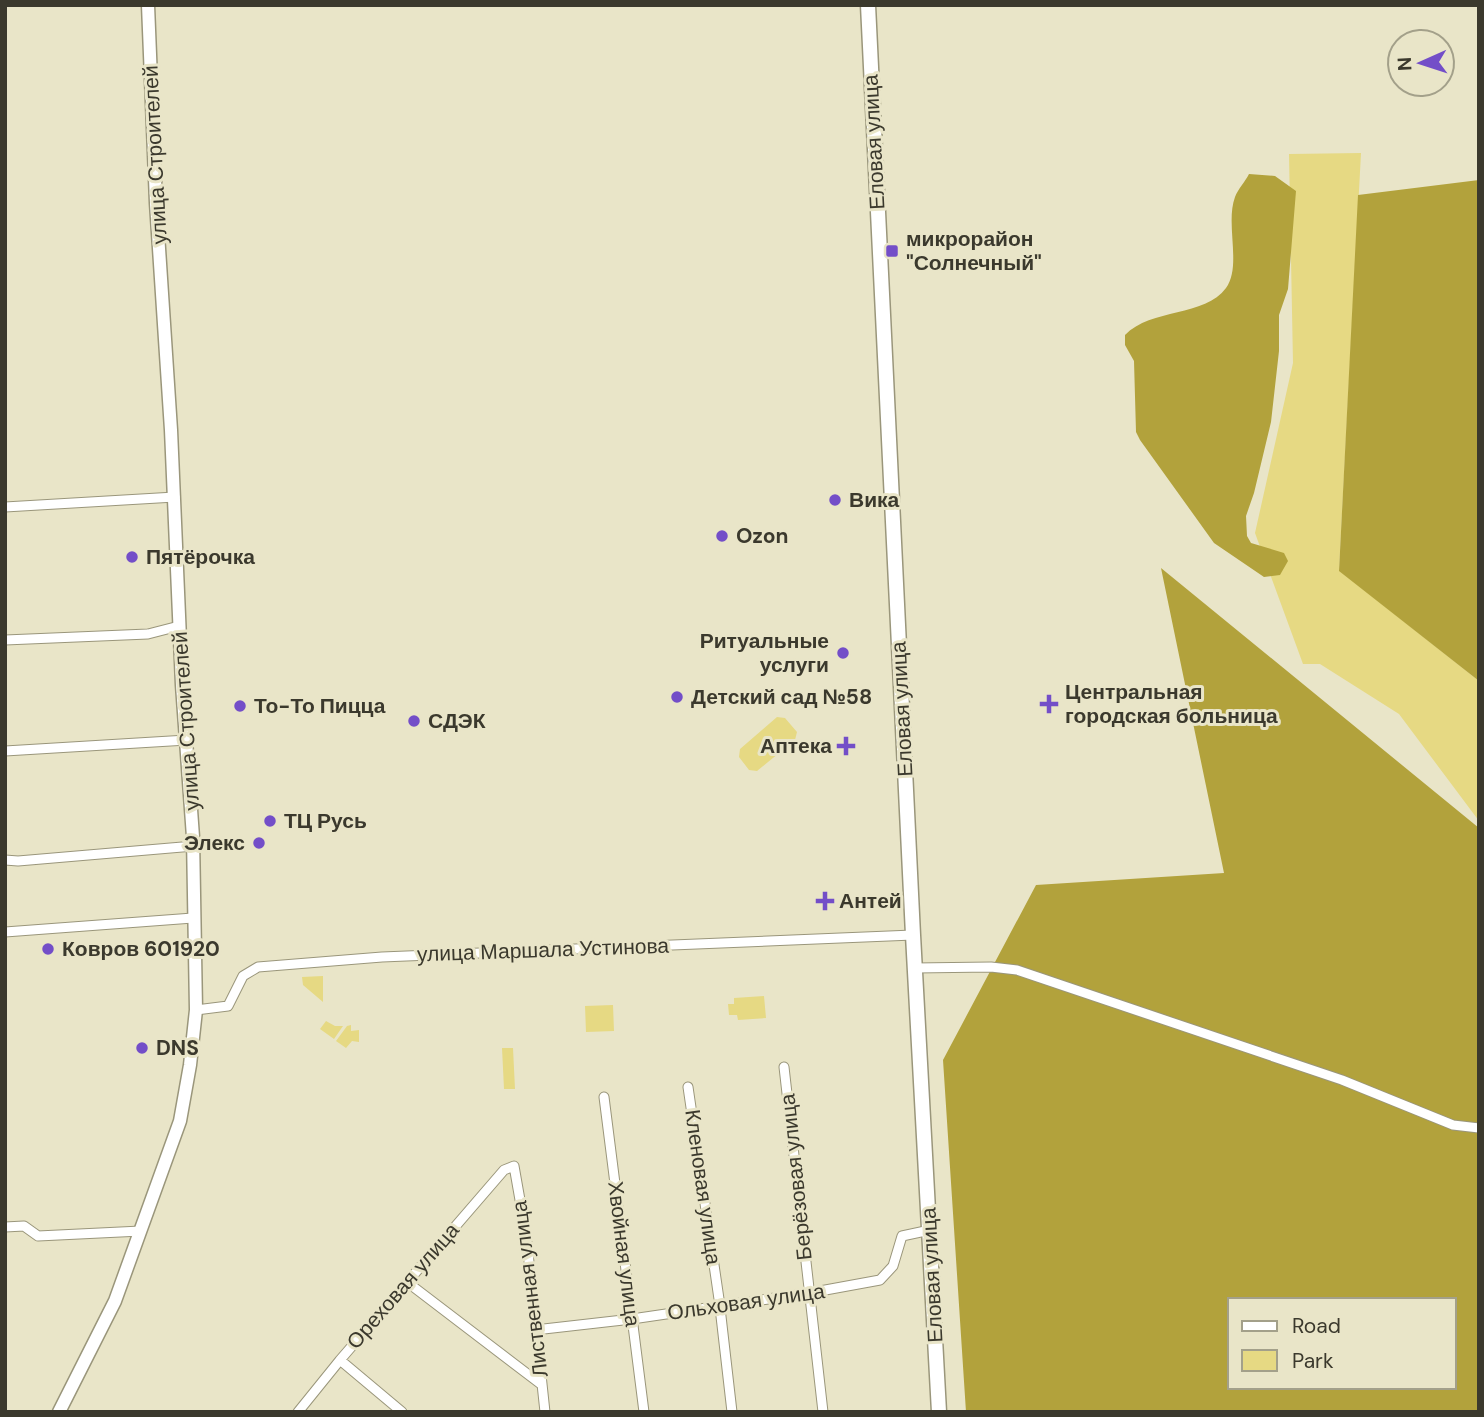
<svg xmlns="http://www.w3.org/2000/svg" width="1484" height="1417" viewBox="0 0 1484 1417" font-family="'DM Sans',sans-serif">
  <rect width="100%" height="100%" fill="#e9e5c8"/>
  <path fill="#e6d983" d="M1361,153L1339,570L1479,681V821L1399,714L1320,664H1303L1255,533L1293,363L1289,154Z
    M777,717L785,718L797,732L795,740L757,771L749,770L739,757L740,749Z
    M323,976V1002L303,985L302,977Z
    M764,996L766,1018L738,1020L737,1015H729L728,1004H734V998Z
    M613,1005L614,1031L586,1032L585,1006Z
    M326,1021L335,1026H343L334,1039L320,1029Z
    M351,1025V1031L359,1030V1042L352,1041L346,1048L336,1041L347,1026Z
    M502,1048H513L515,1089H504Z"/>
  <path fill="#b2a23c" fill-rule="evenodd" d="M1249,174L1275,176L1296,191L1288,289L1279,315V351L1271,422L1254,493L1246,516L1247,536L1251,543L1284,553L1288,561L1280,575L1264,577L1214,543L1140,440L1136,432L1134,361L1125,345V335C1151,308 1205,317 1226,288C1242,266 1225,224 1235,197C1238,189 1245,182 1249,174Z
    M1479,180V681L1339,571L1358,195Z
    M1161,568L1479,828V1412H966L943,1060L1036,885L1224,873ZM1230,1300H1454V1387H1230Z"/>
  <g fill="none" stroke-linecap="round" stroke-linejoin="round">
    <defs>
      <path id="minor" d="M5,507L175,497
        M5,640L148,634L179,626
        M5,751L187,740
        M5,860L18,861L194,846
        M5,932L193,918
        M915,968L991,967L1017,970L1342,1080L1453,1125L1479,1128
        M196,1010L228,1006L243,976L258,967L382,957L913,935
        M784,1067L823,1412
        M688,1087L719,1299L732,1412
        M604,1097L644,1412
        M5,1227L24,1226L38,1236L141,1231
        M407,1282L542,1385
        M535,1330L632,1319L809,1293L880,1280L893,1266L902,1236L930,1230
        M340,1360L402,1412
        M298,1412L340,1360L504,1170L514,1166L526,1234L545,1412"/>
      <path id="secondary" d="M59,1412L115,1301L180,1121L190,1065L196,1010L193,837L182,685L171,430L156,203L148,5"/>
      <path id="primary" d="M868,5L913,935L939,1412"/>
    </defs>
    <use href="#minor" stroke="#9a967b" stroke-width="11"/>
    <use href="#secondary" stroke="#9a967b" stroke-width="15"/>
    <use href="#primary" stroke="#9a967b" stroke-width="17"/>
    <use href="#minor" stroke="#fff" stroke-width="9"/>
    <use href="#secondary" stroke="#fff" stroke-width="12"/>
    <use href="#primary" stroke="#fff" stroke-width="14"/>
  </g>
  <g fill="#734ec8" stroke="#e9e5c8" stroke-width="2.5">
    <rect x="885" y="244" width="14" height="14" rx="3.5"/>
    <circle cx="835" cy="500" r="7"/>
    <circle cx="722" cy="536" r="7"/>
    <circle cx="132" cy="557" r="7"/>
    <circle cx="843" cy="653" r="7"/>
    <circle cx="677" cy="697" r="7"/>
    <path d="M1045.5 693.5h7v7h7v7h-7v7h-7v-7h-7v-7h7z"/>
    <circle cx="240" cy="706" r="7"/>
    <circle cx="414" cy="721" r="7"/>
    <path d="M842.5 735.5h7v7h7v7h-7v7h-7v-7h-7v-7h7z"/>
    <circle cx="270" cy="821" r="7"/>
    <circle cx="259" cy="843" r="7"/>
    <path d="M821.5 890.5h7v7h7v7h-7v7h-7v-7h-7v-7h7z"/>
    <circle cx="48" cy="949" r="7"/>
    <circle cx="142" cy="1048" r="7"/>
  </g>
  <g text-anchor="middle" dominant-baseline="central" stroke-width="6" stroke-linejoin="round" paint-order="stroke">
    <g font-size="21" fill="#3b392d" stroke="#e9e5c8">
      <text transform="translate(874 142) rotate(-93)">Еловая улица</text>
      <text transform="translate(155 155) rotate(-93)">улица Строителей</text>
      <text transform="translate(902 709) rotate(-93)">Еловая улица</text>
      <text transform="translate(186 721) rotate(-94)">улица Строителей</text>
      <text transform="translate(543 950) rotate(-2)">улица Маршала Устинова</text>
      <text transform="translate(796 1177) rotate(-96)">Берёзовая улица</text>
      <text transform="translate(703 1187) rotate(82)">Кленовая улица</text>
      <text transform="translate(624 1254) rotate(83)">Хвойная улица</text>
      <text transform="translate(932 1275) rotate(-93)">Еловая улица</text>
      <text transform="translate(403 1286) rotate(-49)">Ореховая улица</text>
      <text transform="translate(530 1289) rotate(-97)">Лиственная улица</text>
      <text transform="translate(746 1302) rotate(-8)">Ольховая улица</text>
    </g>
    <g font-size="21" font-weight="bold" fill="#3b392d" stroke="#e9e5c8" text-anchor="start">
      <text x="906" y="239">микрорайон<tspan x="906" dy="24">"Солнечный"</tspan></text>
      <text x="849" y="500">Вика</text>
      <text x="736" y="536">Ozon</text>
      <text x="146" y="557">Пятёрочка</text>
      <text x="829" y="641" text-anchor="end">Ритуальные<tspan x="829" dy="24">услуги</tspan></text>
      <text x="1065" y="692">Центральная<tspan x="1065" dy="24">городская больница</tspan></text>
      <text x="691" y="697">Детский сад №58</text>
      <text x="254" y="706">То-То Пицца</text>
      <text x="428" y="721">СДЭК</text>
      <text x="832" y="746" text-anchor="end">Аптека</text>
      <text x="284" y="821">ТЦ Русь</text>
      <text x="245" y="843" text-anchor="end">Элекс</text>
      <text x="839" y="901">Антей</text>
      <text x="62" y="949">Ковров 601920</text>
      <text x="156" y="1048">DNS</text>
    </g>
  </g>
  <rect width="1484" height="1417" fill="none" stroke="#3b392d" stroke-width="14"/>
  <rect x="1228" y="1298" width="228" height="91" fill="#e9e5c8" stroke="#a3a08a" stroke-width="2"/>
  <rect x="1242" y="1321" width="35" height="10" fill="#ffffff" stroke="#a3a08a" stroke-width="2"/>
  <text x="1292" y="1333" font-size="21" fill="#3b392d">Road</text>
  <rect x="1242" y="1350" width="35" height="21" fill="#e6d983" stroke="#a3a08a" stroke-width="2"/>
  <text x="1292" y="1368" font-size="21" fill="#3b392d">Park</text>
  <g transform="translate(1421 63) rotate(267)"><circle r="33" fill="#e9e5c8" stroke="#a3a08a" stroke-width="2"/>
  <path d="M0-5L12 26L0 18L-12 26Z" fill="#734ec8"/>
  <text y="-10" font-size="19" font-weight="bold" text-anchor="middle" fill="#3b392d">N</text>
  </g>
</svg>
